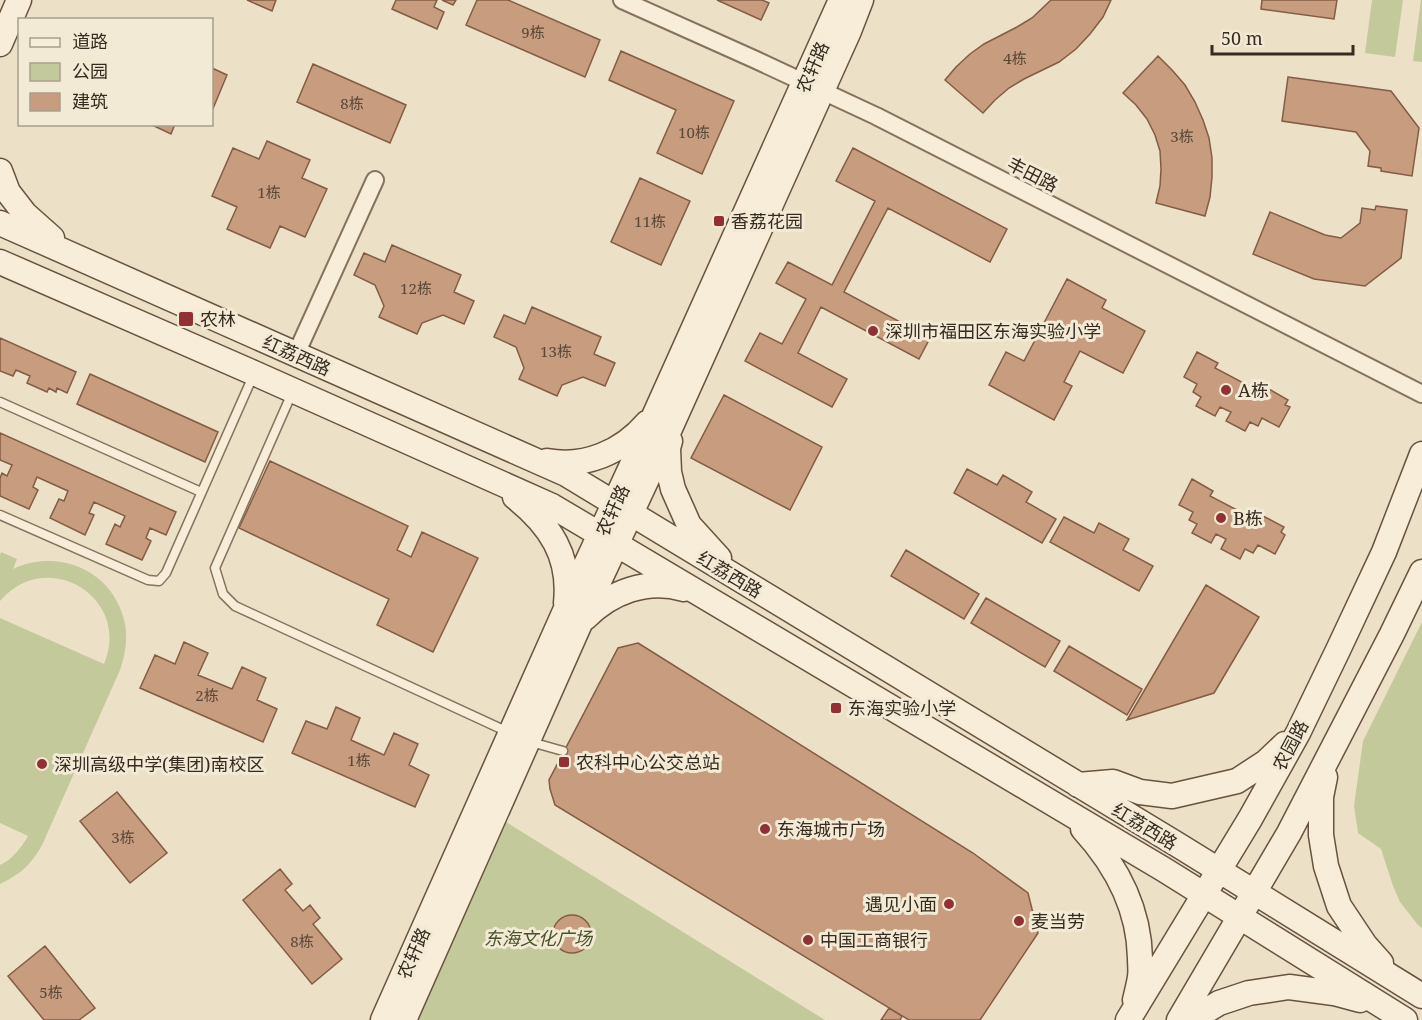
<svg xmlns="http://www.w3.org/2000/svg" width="1422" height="1020" viewBox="0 0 1422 1020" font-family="'Noto Serif','Noto Sans SC',serif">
  <rect width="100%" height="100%" fill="#ece0c6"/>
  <path fill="#c4c99b" d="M1372,0H1403L1395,57L1365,53Z
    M1421,0H1422V62L1413,61Z
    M1,552L17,559L13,569C60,547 115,572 125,624C128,640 125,655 120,670L43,843C32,864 21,874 0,884V865C13,859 21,848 28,836L0,823V618L104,664C132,598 47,546 0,601V555Z
    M1422,622V928L1418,925L1400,902L1393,886L1381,849L1358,833L1354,806L1363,741Z
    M501,819L825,1020H410Z"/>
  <path fill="#c79c7f" stroke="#845c44" stroke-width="1.5" d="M247,0H276L272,11Z
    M396,0H437L434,7L444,12L437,29L392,9Z
    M442,0H456L453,5Z
    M477,0H508L600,40L585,77L466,25Z
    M717,0H762L769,3L761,20Z
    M1051,0H1111L1103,17L1090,34L1076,49L1059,62L1024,79L1009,88L995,100L983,113L945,80L956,67L970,54L984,44L1017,27L1032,18Z
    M1262,0H1337L1334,19L1261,9Z
    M621,51L734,101L702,174L657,153L676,110L609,80Z
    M1158,56L1172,70L1185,85L1195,102L1203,120L1209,138L1212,158V177L1210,197L1205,216L1156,203L1160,186L1161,169L1160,151L1155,135L1147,119L1136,105L1123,93Z
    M313,64L406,105L390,143L297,102Z
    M212,68L227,75L212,111Z
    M1288,77L1391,91L1419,128L1412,176L1381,171V168L1368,166L1370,151L1356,132L1282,121Z
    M150,124H175L171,134Z
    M267,141L310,160L302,178L327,189L305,237L280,226L270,248L227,229L237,207L212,196L233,148L259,159Z
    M853,148L1007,229L990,262L888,208L844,292L930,338L919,359L821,307L798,353L847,379L832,407L745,361L760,333L782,344L806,299L776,283L788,262L832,285L875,201L836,181Z
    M640,178L690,201L661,265L611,242Z
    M1376,206L1407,210L1401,258L1365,286L1314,279L1253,254L1270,212L1325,235L1341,238L1360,223L1362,208L1375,210Z
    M392,245L461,275L454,292L474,301L464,324L443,315L422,323L417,334L379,317L384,306L375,285L354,275L364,253L385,262Z
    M1067,279L1106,300L1102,308L1145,331L1123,373L1080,351L1064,382L1072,386L1054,420L989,385L1006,352L1024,361Z
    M532,307L601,337L594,354L615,363L605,386L583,377L562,385L557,396L519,379L524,368L516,347L494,337L504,315L525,324Z
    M0,338L76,372L67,393L57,388L56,392L49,388L47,392L27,383L30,376L16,370L13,376L0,371Z
    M1197,352L1218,363L1215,368L1264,394L1267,388L1288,400L1285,405L1290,407L1279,427L1262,418L1258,426L1250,422L1245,431L1226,421L1231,412L1220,407L1215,416L1196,406L1201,397L1193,392L1197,384L1184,377Z
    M90,374L218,432L205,462L77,404Z
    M724,395L822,447L790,510L691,458Z
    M0,433L176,512L166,535L150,528L146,538L151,541L142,560L106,544L115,524L120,527L125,516L94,502L89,513L94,515L85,535L50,518L59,499L64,501L68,491L37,477L33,487L38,490L29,509L0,496V478L2,473L7,476L12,465L0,460Z
    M270,461L408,526L397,550L411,557L422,532L478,558L433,652L377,625L389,599L239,528Z
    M967,469L997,485L1003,475L1032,492L1026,502L1056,519L1042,543L954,493Z
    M1192,479L1213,491L1210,496L1260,522L1263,516L1284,527L1281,532L1285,535L1275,554L1258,545L1253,553L1245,549L1240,559L1221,549L1226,539L1216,534L1211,543L1192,533L1197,524L1189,520L1193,512L1179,505Z
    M1064,517L1094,533L1099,523L1129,539L1123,550L1153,566L1139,591L1050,542Z
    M906,550L979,594L964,619L891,576Z
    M1206,585L1259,617L1214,693L1127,720Z
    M986,598L1060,641L1045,667L971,623Z
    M184,642L208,653L198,675L232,689L242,667L266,678L257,700L277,709L263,742L140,688L155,655L175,664Z
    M638,643L973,853L1028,893L1038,933L980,1020H909L555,805L550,789L549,780L618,648Z
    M1069,646L1142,689L1127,715L1054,671Z
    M336,707L360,718L351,740L384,755L394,733L418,744L409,765L429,775L415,807L292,753L306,721L327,729Z
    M117,792L167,853L130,883L80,821Z
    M280,869L292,884L285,890L303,911L310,905L320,918L313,924L342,959L312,984L243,900Z
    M553 934a19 19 0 1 1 38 0a19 19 0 1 1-38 0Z
    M45,946L95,1008L79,1020H44L8,976Z
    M889,1008L902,1016L900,1020H881Z"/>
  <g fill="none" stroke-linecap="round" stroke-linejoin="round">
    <defs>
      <path id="lane" d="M292,393L215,568L223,594L235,606L508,732
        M0,402L201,492
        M0,515L148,580L159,581L166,573L253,376
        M531,742L563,751"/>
      <path id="street" d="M622,0L756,60L876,116L1422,394
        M296,354L375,180"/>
      <path id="secondary" d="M0,44L19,0
        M0,171L8,192L25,214L52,238
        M0,223L566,474L1178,845L1422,996
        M0,262L254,373L552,506L1163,869L1405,1020
        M670,441L668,448L669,472L673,489L689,525L719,558
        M547,461C585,468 622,452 647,423
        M515,497C550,525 571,556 566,603
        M585,618C611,592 647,578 684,589
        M1325,777L1321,797V835L1326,866L1339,906L1365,945L1381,963
        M1078,785L1113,782L1140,792L1172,796L1237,781L1266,762L1285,744
        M1083,829C1116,865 1139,908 1140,958C1140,964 1141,971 1140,977C1139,984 1137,992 1135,1000
        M383,1020L577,584L638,452L841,0
        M404,1020L593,594L654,464L849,31L861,0
        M1128,1020L1250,819L1298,733L1339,648L1384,552L1422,454
        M1179,1020L1289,833L1392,634L1422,572
        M1191,1020L1219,1003L1249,993L1289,987L1334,993L1360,1000"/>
    </defs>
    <use href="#lane" stroke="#86725d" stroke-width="11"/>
    <use href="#street" stroke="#86725d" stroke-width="20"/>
    <use href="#secondary" stroke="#685340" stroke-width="27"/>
    <use href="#lane" stroke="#f7edd9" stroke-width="8"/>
    <use href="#street" stroke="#f7edd9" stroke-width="16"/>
    <use href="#secondary" stroke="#f7edd9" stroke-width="24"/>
  </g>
  <g fill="#913133" stroke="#f3ead6" stroke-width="2">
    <rect x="713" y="215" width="12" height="12" rx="3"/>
    <rect x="178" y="311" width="16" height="16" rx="3"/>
    <circle cx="873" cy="331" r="6"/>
    <circle cx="1226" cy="390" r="6"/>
    <circle cx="1221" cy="518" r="6"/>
    <rect x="830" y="702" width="12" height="12" rx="3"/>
    <rect x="558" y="756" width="12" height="12" rx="3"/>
    <circle cx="42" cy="764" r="6"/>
    <circle cx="765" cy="829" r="6"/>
    <circle cx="949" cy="904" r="6"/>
    <circle cx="1019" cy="921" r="6"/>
    <circle cx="808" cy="940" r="6"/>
  </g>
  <g text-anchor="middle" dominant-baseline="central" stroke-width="6" stroke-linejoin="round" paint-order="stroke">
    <g font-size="15" fill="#5b4738">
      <text x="533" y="32">9栋</text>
      <text x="1015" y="58">4栋</text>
      <text x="352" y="103">8栋</text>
      <text x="694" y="132">10栋</text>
      <text x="1182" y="136">3栋</text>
      <text x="269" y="192">1栋</text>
      <text x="650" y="221">11栋</text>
      <text x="416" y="288">12栋</text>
      <text x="556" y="351">13栋</text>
      <text x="207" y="695">2栋</text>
      <text x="359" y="760">1栋</text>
      <text x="123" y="837">3栋</text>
      <text x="302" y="941">8栋</text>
      <text x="51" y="992">5栋</text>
    </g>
    <g font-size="18" fill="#372b20" stroke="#f3ead6">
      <text transform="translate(812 67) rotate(-66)">农轩路</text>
      <text transform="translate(1033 174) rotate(27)">丰田路</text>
      <text transform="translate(297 355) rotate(24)">红荔西路</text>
      <text transform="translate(612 510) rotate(-65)">农轩路</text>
      <text transform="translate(730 574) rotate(31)">红荔西路</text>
      <text transform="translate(1290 745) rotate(-62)">农园路</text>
      <text transform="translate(1145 826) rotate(31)">红荔西路</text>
      <text transform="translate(413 953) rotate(-66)">农轩路</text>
    </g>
    <g font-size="18" fill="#372b20" stroke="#f3ead6" text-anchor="start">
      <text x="731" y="221">香荔花园</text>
      <text x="200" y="319">农林</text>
      <text x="885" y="331">深圳市福田区东海实验小学</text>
      <text x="1238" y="390">A栋</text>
      <text x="1233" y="518">B栋</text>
      <text x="848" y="708">东海实验小学</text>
      <text x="576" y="762">农科中心公交总站</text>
      <text x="54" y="764">深圳高级中学(集团)南校区</text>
      <text x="777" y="829">东海城市广场</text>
      <text x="937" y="904" text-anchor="end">遇见小面</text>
      <text x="1031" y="921">麦当劳</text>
      <text x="820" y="940">中国工商银行</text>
    </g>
    <g font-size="18" font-style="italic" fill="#485228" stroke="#f3ead6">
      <text x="538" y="938">东海文化广场</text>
    </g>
  </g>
  <rect x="18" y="18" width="195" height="108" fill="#f3ead6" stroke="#a89e8d" stroke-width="1.5"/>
  <rect x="30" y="38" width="30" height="9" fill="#f7edd9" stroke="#a89e8d" stroke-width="1.5"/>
  <text x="72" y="48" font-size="18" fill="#372b20">道路</text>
  <rect x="30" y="63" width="30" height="18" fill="#c4c99b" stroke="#a89e8d" stroke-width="1.5"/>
  <text x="72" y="78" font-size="18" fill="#372b20">公园</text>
  <rect x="30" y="93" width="30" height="18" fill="#c79c7f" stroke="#a89e8d" stroke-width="1.5"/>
  <text x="72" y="108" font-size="18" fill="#372b20">建筑</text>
  <path d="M1212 45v9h141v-9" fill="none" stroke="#372b20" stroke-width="3"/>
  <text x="1221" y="45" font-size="18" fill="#372b20" stroke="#f3ead6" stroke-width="4.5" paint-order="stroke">50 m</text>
</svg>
